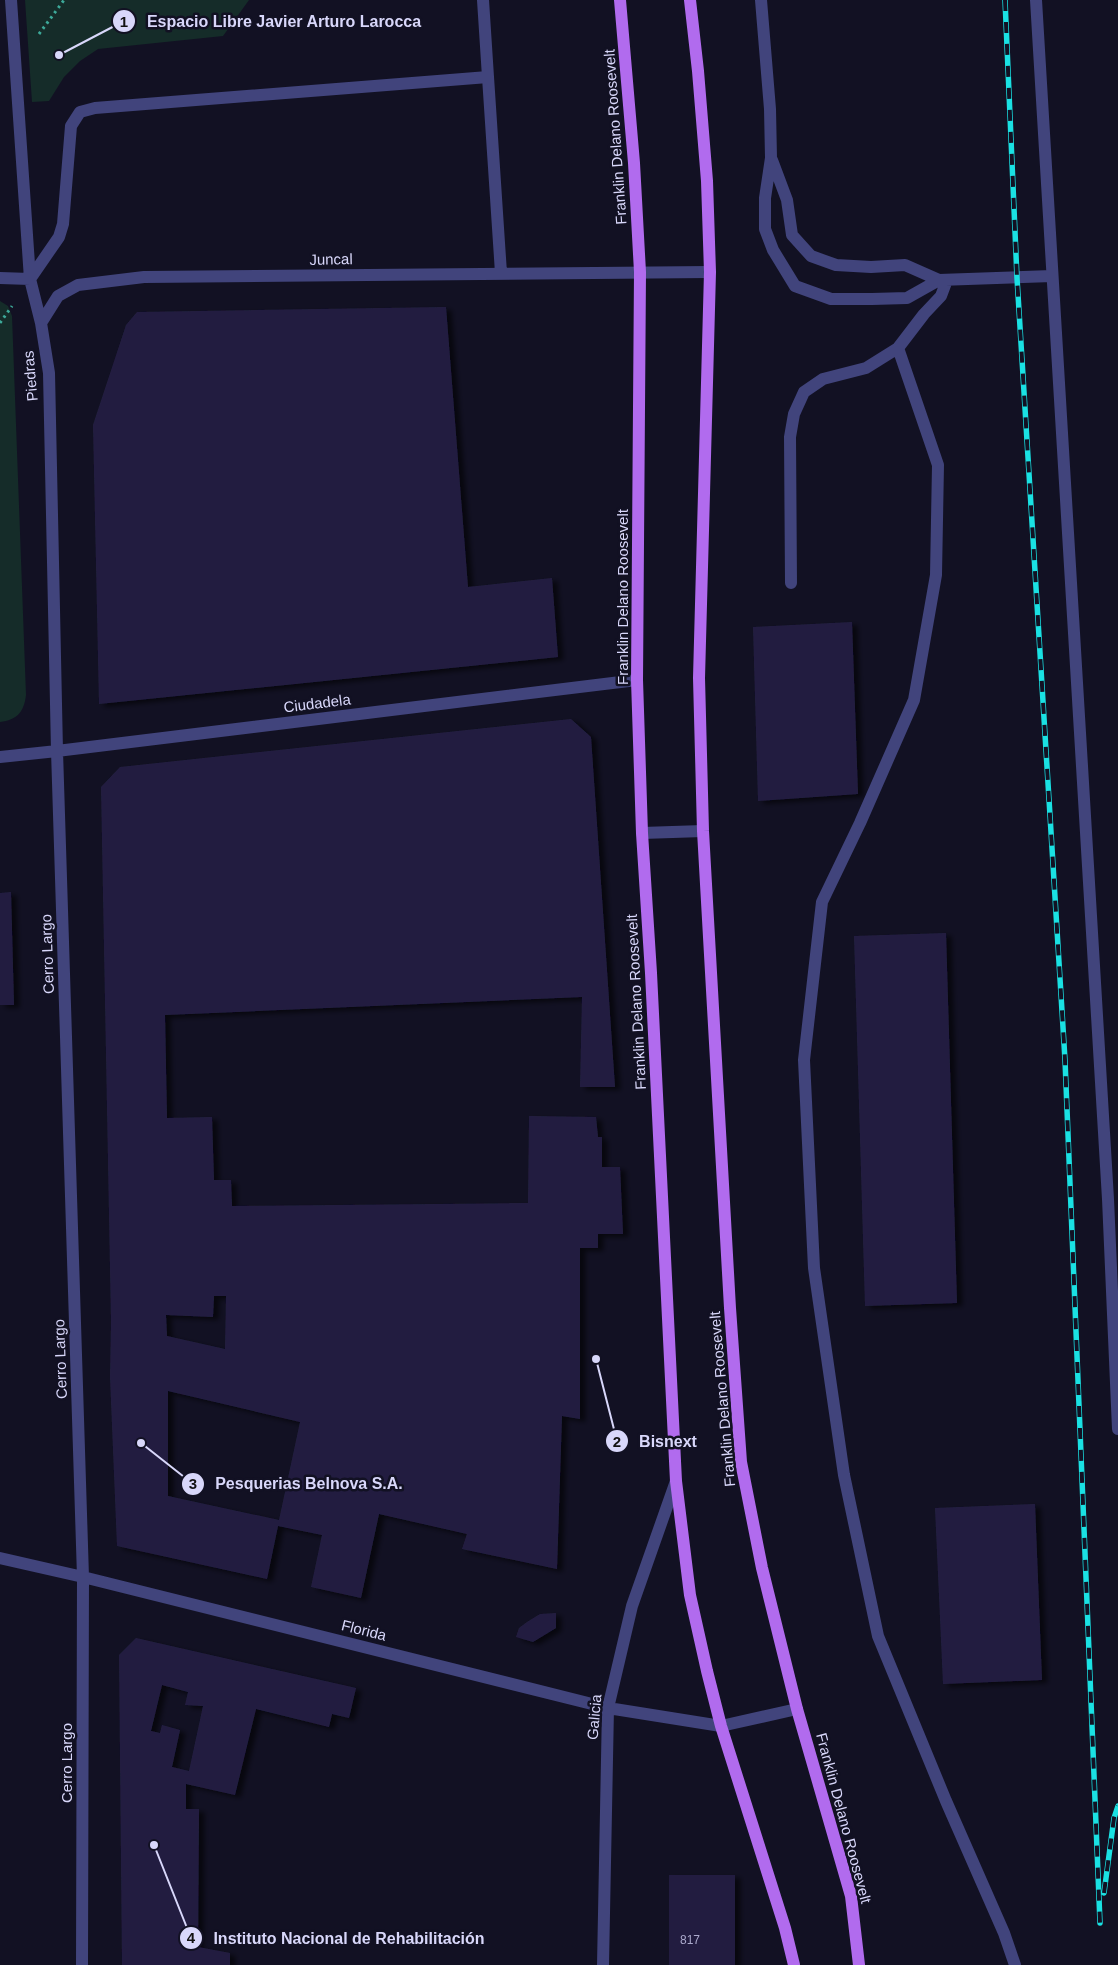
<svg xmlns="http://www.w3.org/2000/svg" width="1118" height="1965" viewBox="0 0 1118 1965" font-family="Arial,sans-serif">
  <defs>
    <filter id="shadow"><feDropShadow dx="5.5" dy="3" stdDeviation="2.5" flood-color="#0009"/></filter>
  </defs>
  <rect width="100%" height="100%" fill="#121123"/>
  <path fill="#152c29" d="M25,0H249L223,36L98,49L80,61L64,77L49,101L32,102Z
    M0,301L8,306L12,316L26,695C24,712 17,720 0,722Z"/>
  <path fill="#231f41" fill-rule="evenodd" filter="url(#shadow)" d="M446,307L468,587L552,578L558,657L99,704L93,425L126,325L137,312Z
    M852,622L858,794L758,801L753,627Z
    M571,719L591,737L615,1087H580L582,997L165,1015L167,1118L212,1117L214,1180H231L232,1206L528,1203L529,1116L596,1117L598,1137H602V1167H620L623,1234H598V1248H580V1419L562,1416L557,1569L462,1549L467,1534L379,1514L361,1598L311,1587L322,1535L278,1526L267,1579L117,1546L110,1377L111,1322L101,787L120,767ZM214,1296H226L225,1349L167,1336L166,1315L213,1317ZM168,1391L300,1422L279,1520L168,1496Z
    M11,892L14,1005H0V893Z
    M946,933L957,1303L865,1306L854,936Z
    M1035,1504L1042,1680L943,1684L935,1508Z
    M556,1613V1628L533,1642L516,1637L519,1628L527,1622L540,1614Z
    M136,1638L356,1688L349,1718L332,1714L329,1727L256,1709L235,1795L186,1784V1809H199L198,1947L230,1953V1965H122L119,1655ZM162,1685L188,1692L185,1705L203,1706L189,1771L172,1767L180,1730L162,1725L160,1733L151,1731Z
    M669,1875H735V1965H669Z"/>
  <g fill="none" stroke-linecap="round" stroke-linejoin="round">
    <path stroke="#3da999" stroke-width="3" stroke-dasharray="2.5 4" stroke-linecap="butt" d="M39,34L64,0
      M0,323L12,306"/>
    <path stroke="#41447c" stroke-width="12" d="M11,0L30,279L41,323L49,373L57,751L83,1577L82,1965
      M483,0L488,77
      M761,0L770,109L771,158L765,198V229L773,250L795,286L831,299H872L907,298L939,280L1052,276
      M1036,0L1108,1199L1118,1429
      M772,160L787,200L792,235L811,256L836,265L871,267L905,265L939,280
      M0,278L30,279
      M30,279L59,237L63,224L71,126L80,112L95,108L488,77L501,273
      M41,323L58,296L78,285L144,277L710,272
      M898,348L938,465L936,575L914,700L860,823L822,902L804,1060L814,1268L844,1475L878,1636L946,1801L1004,1933L1015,1965
      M791,583L790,437L794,414L804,392L823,379L866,368L898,348L924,314L941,296L947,280
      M0,757L57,751L637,680
      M642,833L703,831
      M0,1558L83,1577L608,1708L721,1726L797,1709
      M603,1965L608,1708L632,1606L676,1481"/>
    <path stroke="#b16bee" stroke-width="12" d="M620,0L634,163L640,272L637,680L642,833L651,973L676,1481L690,1595L707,1671L721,1726L785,1928L794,1965
      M690,0L698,71L707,181L710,272L699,678L703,831L730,1308L741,1462L762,1568L797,1709L851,1896L859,1965"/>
    <defs>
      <path id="rail" d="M1005,0L1017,278L1065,1060L1100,1923
        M1104,1893L1114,1818L1118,1806"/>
    </defs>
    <use href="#rail" stroke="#1ae1e3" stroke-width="5.5"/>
    <use href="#rail" stroke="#121123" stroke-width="4" stroke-dasharray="11" stroke-linecap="butt"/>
  </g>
  <g text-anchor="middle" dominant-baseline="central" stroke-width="5" stroke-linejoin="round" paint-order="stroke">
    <g font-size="12" fill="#aba9cc">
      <text x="690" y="1940">817</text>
    </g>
    <g font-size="15" fill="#d8d7fa" stroke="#121123">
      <text transform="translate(615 137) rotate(-94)">Franklin Delano Roosevelt</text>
      <text transform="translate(331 259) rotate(-1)">Juncal</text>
      <text transform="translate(30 376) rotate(-95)">Piedras</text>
      <text transform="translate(622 597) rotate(-90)">Franklin Delano Roosevelt</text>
      <text transform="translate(317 703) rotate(-7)">Ciudadela</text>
      <text transform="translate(47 954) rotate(-92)">Cerro Largo</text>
      <text transform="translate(636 1002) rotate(-93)">Franklin Delano Roosevelt</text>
      <text transform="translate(60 1359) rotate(-92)">Cerro Largo</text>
      <text transform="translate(722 1399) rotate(-95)">Franklin Delano Roosevelt</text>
      <text transform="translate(364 1630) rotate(14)">Florida</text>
      <text transform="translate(594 1717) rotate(-85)">Galicia</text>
      <text transform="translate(66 1763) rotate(-90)">Cerro Largo</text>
      <text transform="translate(844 1818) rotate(75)">Franklin Delano Roosevelt</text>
    </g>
  </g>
  <path fill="none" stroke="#d8d7fa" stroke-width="2" d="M59 55L124 21M596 1359L617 1441M141 1443L193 1484M154 1845L191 1938"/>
  <g fill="#d8d7fa" stroke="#121123" stroke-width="2">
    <circle cx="59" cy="55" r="5"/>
    <circle cx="596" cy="1359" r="5"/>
    <circle cx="141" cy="1443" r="5"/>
    <circle cx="154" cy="1845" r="5"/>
    <circle cx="124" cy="21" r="12"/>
    <circle cx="617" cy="1441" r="12"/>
    <circle cx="193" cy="1484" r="12"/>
    <circle cx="191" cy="1938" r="12"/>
  </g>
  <g font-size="15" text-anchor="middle" font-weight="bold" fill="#111">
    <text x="124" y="27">1</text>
    <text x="617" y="1447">2</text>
    <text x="193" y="1489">3</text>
    <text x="191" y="1943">4</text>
  </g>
  <g font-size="16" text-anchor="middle" font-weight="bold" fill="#d8d7fa" stroke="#121123" stroke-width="5" stroke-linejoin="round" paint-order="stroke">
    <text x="284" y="27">Espacio Libre Javier Arturo Larocca</text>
    <text x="668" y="1447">Bisnext</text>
    <text x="309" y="1489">Pesquerias Belnova S.A.</text>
    <text x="349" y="1944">Instituto Nacional de Rehabilitación</text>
  </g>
</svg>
